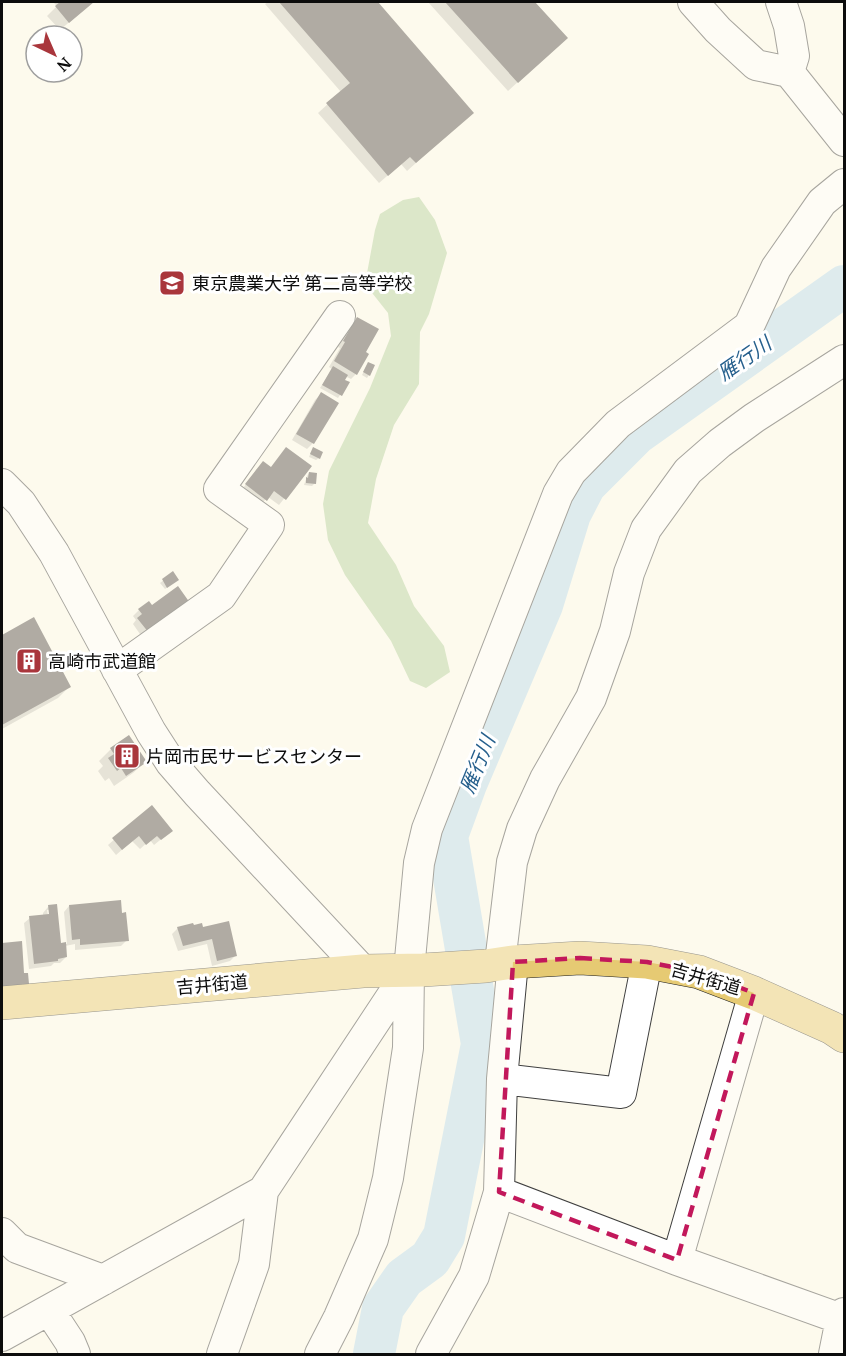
<svg xmlns="http://www.w3.org/2000/svg" width="846" height="1356" viewBox="0 0 846 1356" font-family="'PT Serif','Noto Sans JP',serif">
  <rect width="100%" height="100%" fill="#fdfaed"/>
  <path fill="#b4d19d" d="M419,197L435,220L447,253L429,314L420,332L419,384L394,425L376,479L368,523L396,565L414,606L444,646L450,672L426,688L410,681L391,641L345,575L328,540L323,504L329,471L370,388L391,336L388,313L365,284L375,230L380,214L403,200Z"/>
  <path fill="#0003" fill-rule="evenodd" d="M53,2H93L60,30L47,16L57,6Z
    M268,2H376L472,113L407,171L401,164L379,183L318,113L341,92L265,4Z
    M428,2H533L566,38L508,91Z
    M357,319L364,352L356,374L351,379L345,376L343,380L348,383L338,398L320,388L332,369L329,367L340,348L338,347L351,325Z
    M366,367L369,375L367,378L362,375Z
    M321,394L313,443L307,449L292,440L315,400Z
    M311,452L319,458L316,460L309,457Z
    M310,466L279,505L268,497L260,505L241,491L257,469Z
    M309,473L315,483L312,486L304,485L307,476Z
    M173,573L175,582L165,589L160,583Z
    M178,588L142,637L133,624L136,620L133,616L139,610L151,607Z
    M33,619L69,687L58,698L2,729V636Z
    M128,738L145,762L133,773L114,786L109,778L105,781L98,771L103,766L99,761L111,749Z
    M151,807L165,836L154,845L150,840L140,849L132,841L116,855L108,845Z
    M119,902L120,914H125L127,940L121,946L75,950V944L65,946L66,957L60,963H54L51,966L29,969L24,923L30,918L43,916V913L48,907L55,906L60,944H67L64,912L69,906ZM47,910H50L52,921L49,922Z
    M178,928L202,929L235,956L230,961L212,966L207,944L178,951L172,934Z
    M21,943L23,975L27,983L22,989L2,992V945Z"/>
  <g fill="none" stroke-linecap="round" stroke-linejoin="round">
    <path stroke="#b8daee" stroke-width="42" d="M374,1354L383,1308L404,1278L430,1259L444,1236L482,1044L447,836L466,784L542,605L570,514L585,485L636,434L844,286"/>
  </g>
  <path fill="#534d4a" d="M60,2H94L69,23L55,6Z
    M279,2H378L474,113L416,163L410,157L388,176L326,103L350,83Z
    M445,2H535L568,38L518,83Z
    M357,317L379,329L366,352L369,354L357,375L334,361L345,342L343,341Z
    M368,362L375,365L370,376L363,372Z
    M333,366L348,375L345,380L350,382L342,396L322,385Z
    M321,392L339,403L314,444L296,434Z
    M286,447L312,466L286,500L274,491L267,501L245,484L263,461L271,467Z
    M313,447L323,452L320,459L310,454Z
    M309,472L317,473L316,484L306,483V477L308,478Z
    M173,571L179,580L167,588L162,579Z
    M178,586L190,603L149,633L137,618L142,614L138,609L149,601L152,605Z
    M34,617L71,687L2,725V635Z
    M129,735L147,762L126,776L121,768L117,771L108,758L114,754L110,748Z
    M152,805L173,831L161,840L157,836L146,845L139,836L122,850L112,838Z
    M121,900L122,913L126,912L129,941L80,945V939L72,940L69,905Z
    M57,904L61,943L66,942L67,957L58,959V961L34,964L29,916L49,914L48,905Z
    M229,921L237,956L217,961L212,939L183,946L177,927L193,923L194,925L202,923L203,927Z
    M22,941L24,973H28L29,984H22V986L3,987V985H2V943Z"/>
  <g fill="none" stroke-linecap="round" stroke-linejoin="round">
    <defs>
      <path id="minor" d="M693,2L718,30L756,65L789,72
        M781,2L789,26L794,56L789,72L844,141
        M2,484L21,503L54,553L151,732L171,763L197,793L363,971
        M117,670L221,596L269,525L219,489L340,316
        M500,963L512,862L522,829L545,779L591,698L615,631L629,573L646,529L688,471L720,443L754,418L844,360
        M502,1079L621,1093L647,962
        M499,1192L677,1260L841,1319
        M2,1233L17,1248L103,1280
        M677,1260L754,993
        M49,1310L70,1342L75,1354
        M2,1336L263,1191L409,970
        M222,1354L254,1264L263,1191
        M320,1354L339,1317L373,1239L388,1178L408,1048L409,970L419,863L427,829L558,494L571,472L618,424L749,326L776,268L822,202L844,184
        M431,1354L474,1276L499,1192L502,1079L513,962
        M834,1354L841,1319L844,1313"/>
      <path id="major" d="M2,1003L363,971L423,970L486,966L513,962L580,958L647,962L699,972L754,993L832,1028L844,1036"/>
    </defs>
    <use href="#minor" stroke="#3f3f3f" stroke-width="32"/>
    <use href="#major" stroke="#1d1d1d" stroke-width="34"/>
    <use href="#minor" stroke="#fff" stroke-width="30"/>
    <use href="#major" stroke="#e6ca73" stroke-width="33"/>
  </g>
  <path d="M0 0H846V1356H0ZM580,958L647,962L699,972L754,993L677,1260L499,1192L513,962Z" fill="#fdfaed" fill-opacity=".55" fill-rule="evenodd"/>
  <path fill="none" stroke="#c2185b" stroke-width="4.5" stroke-dasharray="12 8" stroke-linejoin="round" d="M580,958L647,962L699,972L754,993L677,1260L499,1192L513,962Z"/>
  <defs>
    <symbol id="school-square" viewBox="-11 -11 22 22"><rect x="-9" y="-9" width="18" height="18" rx="4" fill="#a9363c" stroke="#fff"/><path d="M0-5L7-2L0 1L-7-2ZM-4 1L0 2.5L4 1V4Q0 6-4 4Z" fill="#fff"/></symbol>
    <symbol id="building-square" viewBox="-11 -11 22 22"><rect x="-9" y="-9" width="18" height="18" rx="4" fill="#a9363c" stroke="#fff"/><path d="M-4-6H4V6H1V3H-1V6H-4ZM-2.5-4.3h1.7v1.8h-1.7ZM.8-4.3h1.7v1.8H.8ZM-2.5-1h1.7V.8h-1.7ZM.8-1h1.7V.8H.8Z" fill="#fff"/></symbol>
  </defs>
  <g fill-rule="evenodd">
    <use href="#school-square" x="157" y="268" width="30" height="30"/>
    <use href="#building-square" x="14" y="646" width="30" height="30"/>
    <use href="#building-square" x="112" y="741" width="30" height="30"/>
  </g>
  <g text-anchor="middle" dominant-baseline="central" stroke-width="6" stroke-linejoin="round" paint-order="stroke">
    <g font-size="18" fill="#0c0c0c" stroke="#fff" text-anchor="start">
      <text x="192" y="283">東京農業大学 第二高等学校</text>
      <text x="48" y="661">高崎市武道館</text>
      <text x="146" y="756">片岡市民サービスセンター</text>
    </g>
    <g font-size="18" fill="#0c0c0c" stroke="#fff">
      <text transform="translate(706 978) rotate(16)">吉井街道</text>
      <text transform="translate(212 984) rotate(-5)">吉井街道</text>
    </g>
    <g font-size="20" font-style="italic" fill="#26608d" stroke="#fff">
      <text transform="translate(744 358) rotate(-35)">雁行川</text>
      <text transform="translate(477 764) rotate(-68)">雁行川</text>
    </g>
  </g>
  <rect width="846" height="1356" fill="none" stroke="#0c0c0c" stroke-width="6"/>
  <g transform="translate(54 54) rotate(136)"><circle r="28" fill="#ffffff" stroke="#9e9e9e" stroke-width="1.5"/>
  <path d="M0-4.5L10 22L0 15L-10 22Z" fill="#a9363c"/>
  <text y="-9" font-size="16" font-weight="bold" text-anchor="middle" fill="#0c0c0c">N</text>
  </g>
</svg>
